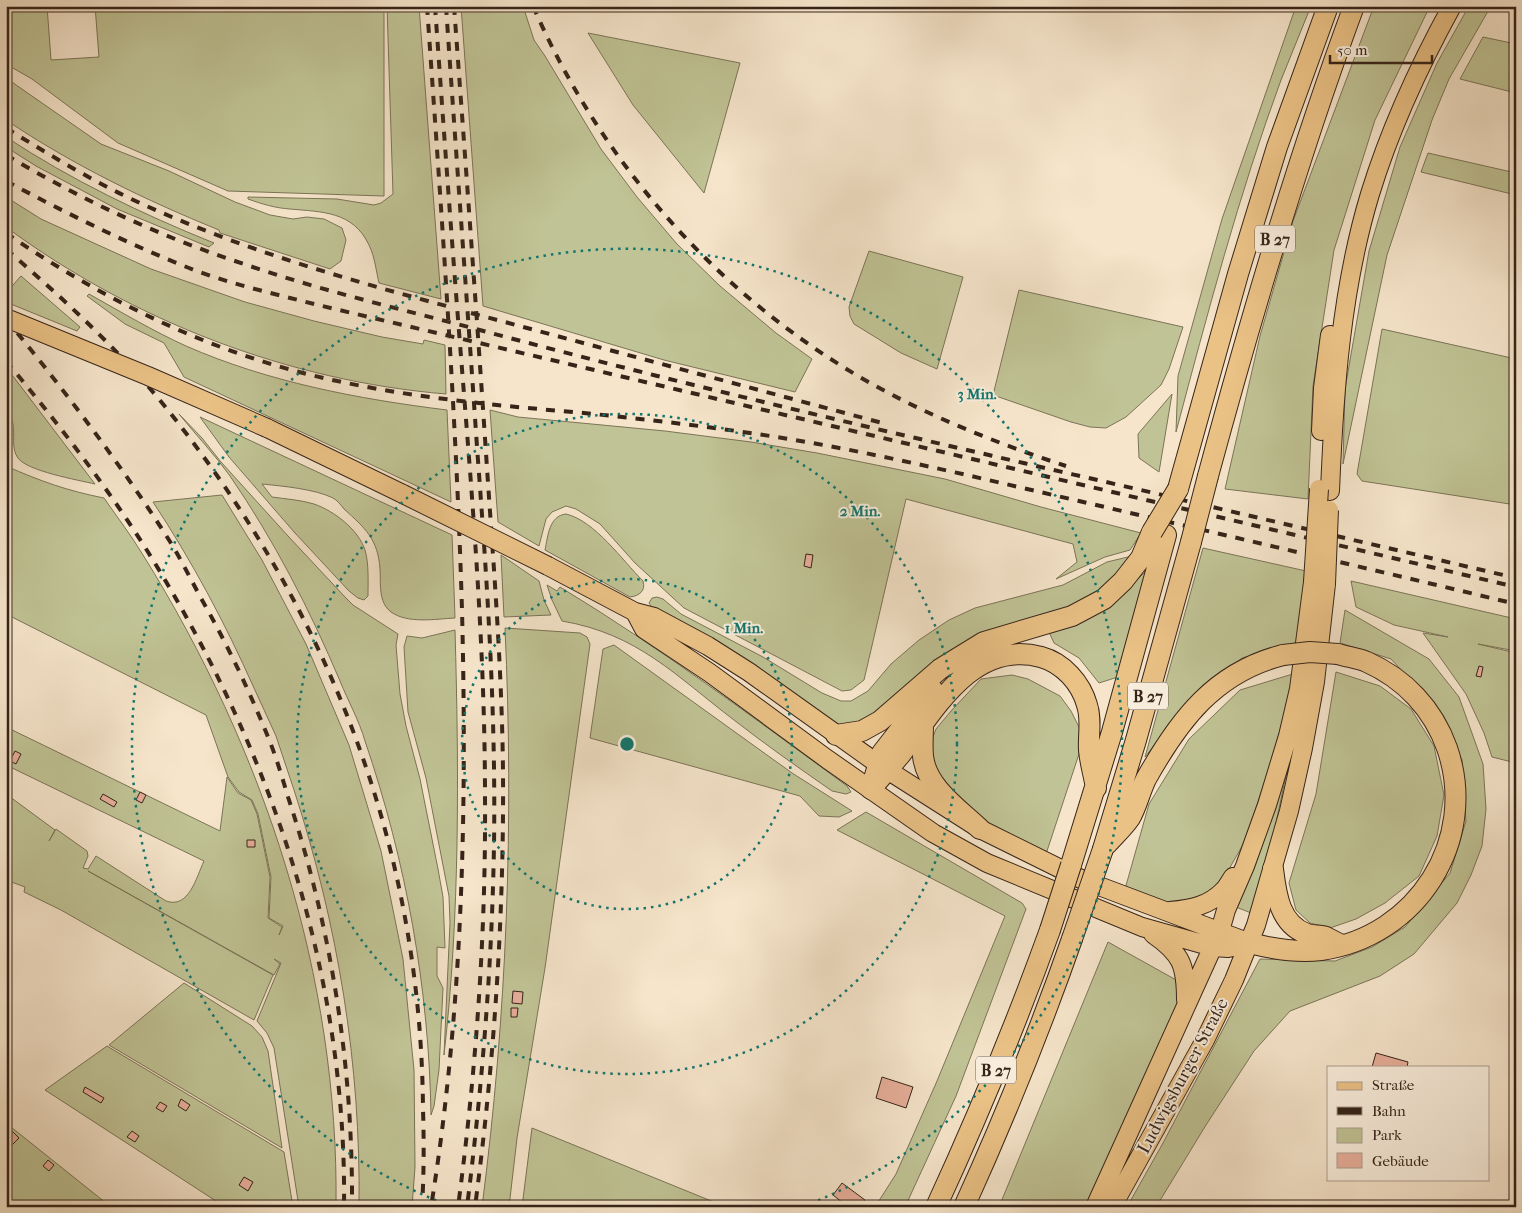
<svg xmlns="http://www.w3.org/2000/svg" width="1522" height="1213" viewBox="0 0 1522 1213" font-family="'IM FELL French Canon',serif">
  <rect width="100%" height="100%" fill="#f6e5cb"/>
  <filter id="stains"><feTurbulence type="fractalNoise" baseFrequency=".004" numOctaves="4"/><feColorMatrix values="0 0 0 0 .2 0 0 0 0 .09 0 0 0 0 .02 0 0 0 .5 -.17"/></filter>
  <radialGradient id="worn" r=".72"><stop offset=".6" stop-color="#630" stop-opacity="0"/><stop offset="1" stop-color="#630" stop-opacity=".3"/></radialGradient>
  <path fill="#c0c395" stroke="#7b7457" d="M6,6H47L51,60L99,57L95,6H384V196L228,191L118,143L32,79L6,64Z
    M387,6H419L441,299L379,283C376,271 375,257 369,245C353,211 322,212 290,209C275,208 262,204 248,199V197L337,199L374,205L381,203L393,194Z
    M461,6H523L534,40L545,56L601,149L637,197L677,244L720,286L776,333L812,359L795,392L664,360L483,306Z
    M1296,6H1311C1301,31 1291,55 1281,80C1239,194 1207,315 1176,432L1178,376L1222,219Z
    M1374,6H1430L1375,120L1334,250L1313,386L1308,499L1225,489L1260,336L1293,221Z
    M1469,6H1491L1449,79L1432,120L1387,255L1343,464L1345,389L1369,251L1400,147L1437,63Z
    M588,33L740,63L704,193L633,105Z
    M1483,37L1516,44V93L1460,79Z
    M6,78L101,144L169,171L235,202L270,215L293,219L307,217L324,219L342,228L346,240L341,261L330,269L220,233L219,230C145,200 73,165 6,120Z
    M6,137C71,180 142,214 214,243L209,247L117,209L36,166L6,147Z
    M1428,153L1516,173V195L1421,172Z
    M6,197L41,219L151,269L245,302L314,321L382,337L423,344L424,340L445,345L446,394C289,381 133,321 6,227Z
    M869,251L963,277L937,369L901,353L854,324L850,316L849,307Z
    M21,276L80,327L77,331L6,302V293Z
    M1019,290L1183,327L1169,369L1161,385L1126,417L1106,428L1090,427L1071,422L993,395Z
    M89,294C121,312 153,331 186,346C268,382 358,399 447,410L451,502L184,377L164,343L125,324L87,296Z
    M1382,329L1516,359V505L1362,481L1357,474Z
    M6,367L95,484C78,480 27,471 18,458C11,449 15,435 13,424C12,418 7,412 6,406C5,393 6,380 6,367Z
    M1172,394L1159,472L1139,458L1138,434Z
    M490,410L518,417L665,431L751,442L817,453L945,479L1041,507L1141,533L1130,550L1105,557L1056,579L1077,562L1073,544L906,499L864,680L851,690L842,691L684,608L635,563L600,524L576,509L566,506L552,512L546,519L539,546L498,522Z
    M179,414L202,438L221,462L288,536L345,597L353,605L398,634L396,645L400,694L406,726L420,779L438,869L443,897L445,948L437,947V976L443,988L439,1070L434,1106L431,1115C429,988 406,861 365,741C359,720 348,701 340,681C310,610 274,540 230,476C215,455 196,435 179,414Z
    M200,417L452,535L455,618C435,619 408,624 391,612C378,602 381,584 380,569C378,539 365,528 344,509C341,505 337,500 333,498C315,489 282,486 262,484L272,497C286,499 301,500 314,504C334,511 358,529 365,550C369,563 368,582 368,596L364,600L358,598L349,591L295,533L229,457Z
    M6,466C40,481 68,491 104,498C117,517 131,535 143,555C264,749 339,976 336,1207H299L274,1048L267,1033L257,1021L281,963L274,959L280,964L274,975L88,871L273,975L254,1020L61,910L24,892L25,887L6,880V794L55,830L49,841L56,829L87,851L88,856L83,868L88,869L96,856L166,901C189,909 196,878 204,861L6,765V727L220,831L227,777L238,793L251,800L257,814L270,877L268,918L282,927L279,935L283,926L269,918L271,877L258,814L252,800L239,792L228,777L206,715L6,614Z
    M222,495L262,560L306,644L349,745L381,851L403,959L414,1070L415,1167L412,1207H359C361,1065 338,925 294,790C288,772 282,754 276,736C269,720 261,704 254,688C225,623 192,561 153,502Z
    M566,514C595,521 622,560 643,581C646,591 639,596 630,597L545,550C548,536 549,516 566,514Z
    M1203,548L1306,571L1298,642L1242,658L1184,707L1145,757Z
    M501,555L539,581L544,600L551,615L504,617Z
    M1132,556L1119,572L1097,591L873,717L846,726L836,724L655,612L649,603L652,598L657,597L663,599L681,614L763,657L822,693L841,701H851L868,691L891,664L919,640L949,620L975,608L1063,585L1107,562Z
    M1145,572L1147,577L1118,677L1099,683L1079,658L1054,643L1049,632L1134,583Z
    M1351,581L1516,619V651L1478,644L1516,653V763L1492,757L1484,733L1466,694L1423,633L1448,637L1394,625L1356,607Z
    M547,585L557,591L560,587C659,647 753,717 847,786L851,792L846,794L832,791C799,768 766,745 734,720C676,676 638,634 562,621L552,600Z
    M1345,610L1429,659L1459,697L1483,764L1486,809L1482,846L1471,875L1457,903L1414,954L1380,976L1290,1011L1254,1051L1206,1125L1156,1207H1127L1163,1143L1260,959L1335,961L1372,947L1405,927L1450,873L1466,821L1462,760L1437,709L1391,659L1340,643Z
    M505,628L580,633L587,637L590,644L545,968L517,1138L509,1207H482C507,1014 514,822 505,628Z
    M455,630C459,771 460,915 444,1055L450,923L449,896L426,778L408,712L404,647L407,636L422,638Z
    M614,645L792,773L852,811L839,817L819,816L800,796L590,738L603,649Z
    M1336,672L1380,686L1411,709L1434,746L1444,795L1437,836L1419,876L1385,903L1356,919L1330,928L1310,923L1296,910L1289,883L1316,794Z
    M1296,673L1291,703L1245,841L1216,892L1174,906L1125,889L1149,804L1189,739L1240,690Z
    M1012,675L1028,679L1060,696L1071,711L1081,731L1079,754L1046,854L988,826L932,772L931,742L936,729L951,711L981,679Z
    M1296,728L1273,837L1251,913L1236,907Z
    M866,812L1022,903L1026,909L956,1096L905,1207H875L896,1174L937,1081L1005,916L837,830Z
    M1108,942L1178,981L1177,1010L1087,1207H999Z
    M184,983L252,1026L262,1037L268,1051L282,1148L109,1045Z
    M107,1046L284,1152L293,1207H216L219,1203L45,1090Z
    M6,1123L111,1207H6Z
    M532,1128L726,1207H522Z"/>
  <path fill="#e7ae9a" stroke="#362419" d="M806,554L813,555L811,568L804,566Z
    M1479,666L1483,667L1481,677L1476,676Z
    M15,751L21,754L16,764L10,761Z
    M140,792L146,795L142,803L136,800Z
    M103,794L117,802L114,807L100,799Z
    M247,840H255V847H247Z
    M513,991L523,992L522,1004L512,1003Z
    M511,1008H518L517,1017H511Z
    M1376,1053L1408,1062L1407,1067H1372Z
    M882,1077L913,1087L906,1108L876,1098Z
    M85,1087L104,1098L101,1103L83,1092Z
    M181,1099L190,1105L186,1111L178,1106Z
    M160,1102L167,1106L163,1112L156,1108Z
    M6,1125L19,1138L12,1145L6,1139Z
    M132,1131L139,1136L135,1142L127,1137Z
    M48,1160L54,1165L49,1171L43,1166Z
    M244,1177L253,1182L248,1191L239,1185Z
    M842,1183L865,1200L860,1207H848L833,1195Z"/>
  <g fill="none" stroke-linecap="round" stroke-linejoin="round">
    <defs>
      <path id="major" d="M267,428L403,494
        M1321,431L1323,388L1330,335
        M1330,491C1334,392 1341,290 1370,194C1390,129 1419,66 1452,6
        M548,566L635,612L654,617L708,646L749,672L878,764L980,829L1083,880L1250,943
        M635,612L644,629L710,673L827,759L933,833L987,863L1142,927L1213,947L1228,948L1250,943
        M1170,911C1191,909 1209,906 1224,890C1228,886 1230,881 1233,877
        M1153,934C1182,954 1186,966 1186,1000
        M1095,1207L1220,931L1226,910L1245,866L1267,805L1288,736L1299,689L1313,582
        M1112,1207L1205,1040L1234,980L1256,925L1289,811L1303,748L1315,682L1326,584"/>
      <path id="highway" d="M1208,476C1251,317 1297,160 1354,6
        M1178,489L1238,274L1277,147L1328,6
        M923,724C923,735 922,745 923,756C926,787 959,809 980,829
        M836,735L862,731L880,721L940,669L984,642L1072,616L1104,599L1123,581L1141,558L1152,532
        M873,782L882,753L932,689
        M871,789C881,777 891,766 901,754C935,709 973,639 1041,657C1063,663 1081,683 1087,705C1092,720 1088,735 1089,750C1090,763 1094,775 1096,788
        M1107,844C1115,835 1124,827 1130,818C1137,806 1140,791 1146,779C1179,720 1215,672 1283,655
        M1103,849L1136,740L1191,542
        M1071,865L1112,732L1166,535
        M1273,869C1276,893 1279,924 1307,934C1313,936 1320,935 1326,937C1330,939 1335,942 1340,944
        M1250,943C1273,949 1297,953 1321,950C1417,937 1479,840 1447,748C1433,709 1405,679 1367,662C1358,658 1347,657 1338,654
        M936,1207C978,1116 1016,1024 1050,930
        M964,1207C1004,1119 1040,1030 1072,939"/>
    </defs>
    <use href="#major" stroke="#362419" stroke-width="20"/>
    <use href="#highway" stroke="#362419" stroke-width="22"/>
    <use href="#major" stroke="#ebc286" stroke-width="18"/>
    <use href="#highway" stroke="#ebc286" stroke-width="20"/>
    <path stroke="#362419" stroke-width="4" stroke-dasharray="9 9" stroke-linecap="butt" d="M427,6C441,207 456,408 462,610C467,810 463,1009 431,1207
      M435,6C443,119 451,231 460,344C472,495 485,646 485,797C486,934 476,1071 458,1207
      M446,6C456,153 467,300 477,447C487,579 496,712 494,845C492,966 482,1087 467,1207
      M454,6C465,155 476,304 486,453C493,559 502,666 503,773C504,918 494,1063 475,1207
      M533,6C602,165 721,299 872,384C933,418 999,444 1066,466
      M6,128C45,152 84,176 125,196C230,246 341,278 454,308
      M6,155C82,200 161,237 244,264C325,292 409,311 491,333C715,393 941,444 1167,496
      M6,181C66,213 126,243 189,268C230,284 275,294 318,305L1516,587
      M6,233C99,297 201,348 311,375C401,397 492,405 584,413C662,421 740,430 818,444C906,460 992,481 1079,501C1225,535 1370,569 1516,604
      M6,249C66,301 126,356 175,419C333,620 421,852 423,1109C424,1141 424,1174 422,1207
      M471,313L886,424
      M6,319C64,390 120,463 169,540C181,559 191,580 202,600C227,644 249,690 268,737C276,756 282,777 288,797C332,930 353,1067 352,1207
      M6,361C57,422 106,485 148,552C271,749 347,973 344,1207
      M1161,495L1516,578"/>
    <defs>
      <path id="major-bridge" d="M6,318L148,376L267,428
        M403,494L548,566
        M1313,582L1319,489
        M1326,584L1329,510"/>
      <path id="highway-bridge" d="M1152,532L1178,489
        M1191,542L1208,476
        M1283,655L1310,652L1338,654
        M1050,930L1071,865
        M1072,939L1103,849"/>
    </defs>
    <use href="#major-bridge" stroke="#362419" stroke-width="20" stroke-linecap="butt"/>
    <use href="#highway-bridge" stroke="#362419" stroke-width="22" stroke-linecap="butt"/>
    <use href="#major-bridge" stroke="#ebc286" stroke-width="18"/>
    <use href="#highway-bridge" stroke="#ebc286" stroke-width="20"/>
  </g>
  <g fill="none" stroke="#0f766e" stroke-width="2.5" stroke-dasharray="2.5 5">
    <circle cx="627" cy="744" r="165"/>
    <circle cx="627" cy="744" r="330"/>
    <path d="M450 1206A495 495 0 1 1 804 1206"/>
  </g>
  <g text-anchor="middle" dominant-baseline="central" stroke-width="4" stroke-linejoin="round" paint-order="stroke">
    <g fill="#f9eedd" stroke="#706154" stroke-width="1">
      <rect x="1255" y="225.5" width="40" height="27" rx="4"/>
      <rect x="1128" y="682.5" width="40" height="27" rx="4"/>
      <rect x="976" y="1056.5" width="40" height="27" rx="4"/>
    </g>
    <g font-size="16" font-weight="bold" fill="#362419">
      <text x="1275" y="239">B 27</text>
      <text x="1148" y="696">B 27</text>
      <text x="996" y="1070">B 27</text>
    </g>
    <g font-size="18" fill="#362419" stroke="#f9eedd">
      <text transform="translate(1183 1076) rotate(-62)">Ludwigsburger Straße</text>
    </g>
  </g>
  <circle cx="627" cy="744" r="8" fill="#0f766e" stroke="#f9eedd" stroke-width="2.5"/>
  <g font-size="15" text-anchor="middle" font-weight="bold" fill="#0f766e" stroke="#f9eedd" stroke-width="4" stroke-linejoin="round" paint-order="stroke">
    <text x="977" y="399">3 Min.</text>
    <text x="860" y="516">2 Min.</text>
    <text x="744" y="633">1 Min.</text>
  </g>
  <rect width="1522" height="1213" fill="none" stroke="#f6e5cb" stroke-width="25"/>
  <rect x="8" y="8" width="1507" height="1198" fill="none" stroke="#362419" stroke-width="2.5"/>
  <rect x="12" y="12" width="1497" height="1188" fill="none" stroke="#362419"/>
  <rect x="1327" y="1066" width="162" height="115" fill="#f9eedd" stroke="#ab9d8f"/>
  <rect x="1337" y="1082" width="25" height="8" fill="#ebc286" stroke="#ab9d8f"/>
  <text x="1372" y="1090" font-size="15" fill="#362419">Straße</text>
  <rect x="1337" y="1107" width="25" height="8" fill="#362419" stroke="#ab9d8f"/>
  <text x="1372" y="1116" font-size="15" fill="#362419">Bahn</text>
  <rect x="1337" y="1128" width="25" height="15" fill="#c0c395" stroke="#ab9d8f"/>
  <text x="1372" y="1140" font-size="15" fill="#362419">Park</text>
  <rect x="1337" y="1153" width="25" height="15" fill="#e7ae9a" stroke="#ab9d8f"/>
  <text x="1372" y="1166" font-size="15" fill="#362419">Gebäude</text>
  <path d="M1330 55v8h102v-8" fill="none" stroke="#362419" stroke-width="2.5"/>
  <text x="1337" y="55" font-size="15" fill="#362419" stroke="#f9eedd" stroke-width="4" paint-order="stroke">50 m</text>
  <rect width="100%" height="100%" filter="url(#stains)"/>
  <rect width="100%" height="100%" fill="url(#worn)"/>
</svg>
